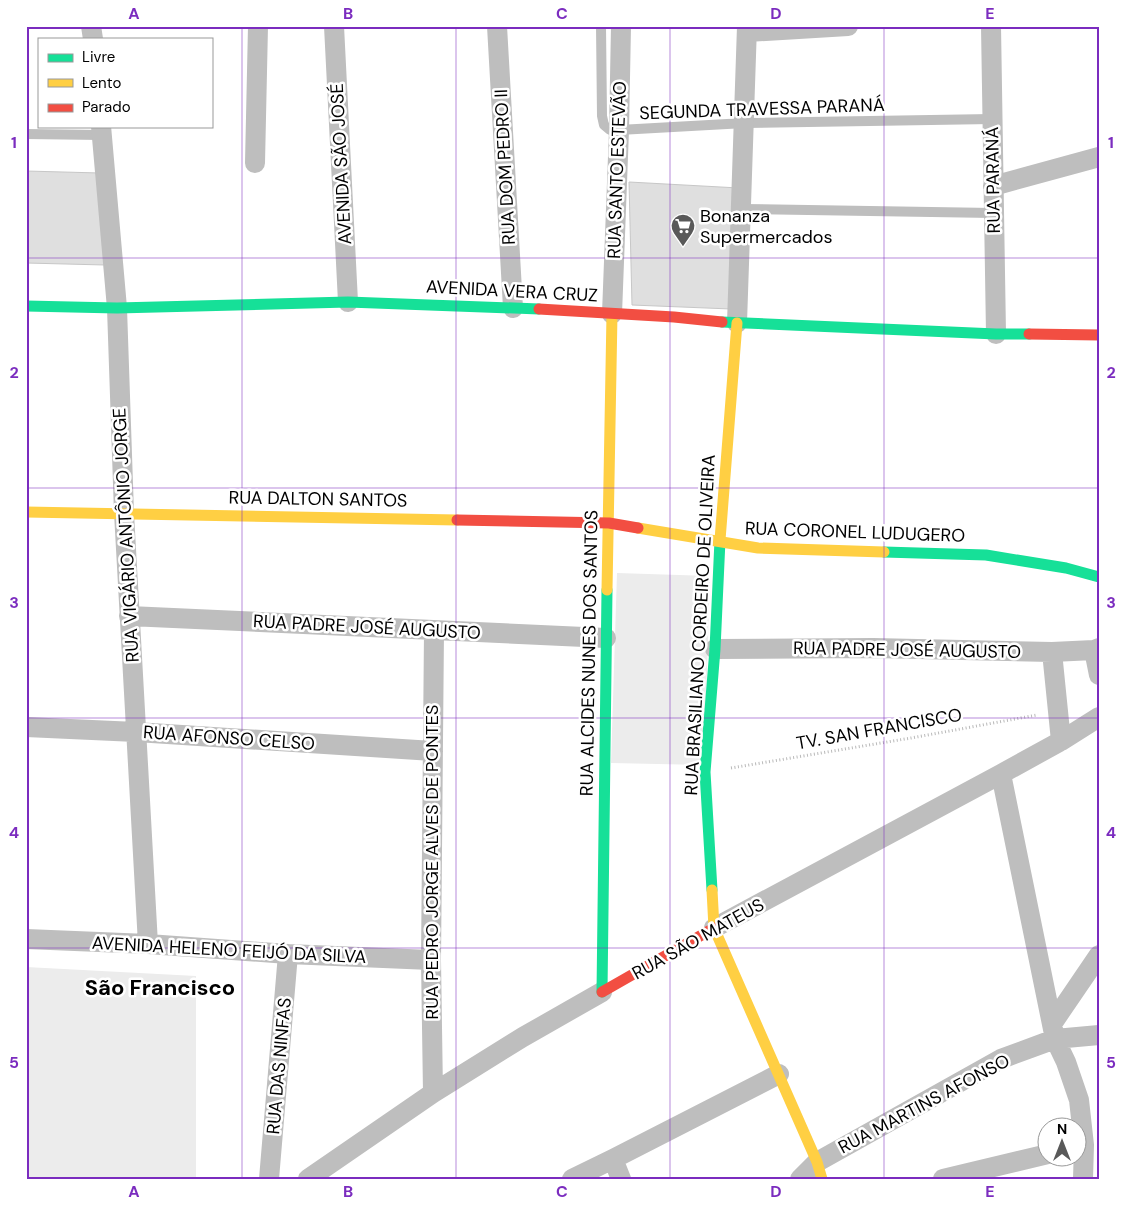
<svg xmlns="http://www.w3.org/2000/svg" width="1125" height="1205" viewBox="0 0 1125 1205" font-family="'DM Sans',sans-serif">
  <rect width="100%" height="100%" fill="#fff"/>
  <path fill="#ececec" d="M617,573L710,576L704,765L611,763Z
    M26,967L196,976V1179H26Z"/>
  <path fill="#dfdfdf" stroke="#c7c7c7" d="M26,171L100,173L105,265L26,263Z
    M629,182L739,188L731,309L632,305Z"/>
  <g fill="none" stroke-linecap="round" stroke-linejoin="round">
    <path stroke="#b9b9b9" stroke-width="3" stroke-dasharray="1 2.5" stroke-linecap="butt" d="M731,768L911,738L1037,715"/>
    <path stroke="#bebebe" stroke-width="10" d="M601,26L602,116L604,125L610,130H619L745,123L992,119
      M26,134L102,135
      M742,209L993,213"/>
    <path stroke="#bebebe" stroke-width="20" d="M91,26L93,39
      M334,26L348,302
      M497,26L513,308
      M991,26L996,334
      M747,32L848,26
      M101,126L117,308L124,513L148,944
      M255,163L258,26
      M993,186L1099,157
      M612,314L619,130L621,26
      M737,323L747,26
      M129,616L606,638
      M715,649L873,648L1052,652L1094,650L1099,648
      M1094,650L1099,675
      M1052,652L1061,741
      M26,727L136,732L433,751
      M1001,774L1055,1039L1066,1062L1079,1100L1084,1145L1083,1179
      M714,928L1001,774L1061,741L1099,717
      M26,939L148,944L288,954L431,960
      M1052,1024L1099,955
      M433,1093L431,960L434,631
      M613,1159L621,1179
      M269,1179L288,954
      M308,1179L433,1093L523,1037L602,992
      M572,1179L613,1159L779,1074
      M800,1179L817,1162L1001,1059L1055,1039L1099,1035
      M943,1179L1048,1154"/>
    <path stroke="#16e098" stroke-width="11" d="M26,306L117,308L348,302L539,309
      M722,322L996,334H1029
      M884,552L986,555L1066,568L1099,577
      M712,890L705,772L715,649L720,540
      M602,992L607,590"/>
    <path stroke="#ffcf43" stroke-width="11" d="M26,512L457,520
      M638,528L758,548L884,552
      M720,540L737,323
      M607,590L612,314
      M712,890L714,928L817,1162L822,1179"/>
    <path stroke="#f24e42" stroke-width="11" d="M539,309L674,317L722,322
      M1029,334L1099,335
      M457,520L609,523L638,528
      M602,992L714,928"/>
  </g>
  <path fill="none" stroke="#7b2cbf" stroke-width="1" stroke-opacity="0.55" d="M242,26V1179M456,26V1179M670,26V1179M884,26V1179M26,258H1099M26,488H1099M26,718H1099M26,948H1099"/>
  <defs>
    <symbol id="supermarket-pin" viewBox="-11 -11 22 30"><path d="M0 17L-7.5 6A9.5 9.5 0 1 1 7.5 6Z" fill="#595959" stroke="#fff"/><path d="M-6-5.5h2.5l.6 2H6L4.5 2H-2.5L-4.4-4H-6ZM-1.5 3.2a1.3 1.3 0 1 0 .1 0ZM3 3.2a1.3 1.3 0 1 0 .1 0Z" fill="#fff"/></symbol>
  </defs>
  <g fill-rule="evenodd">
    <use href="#supermarket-pin" x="669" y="212" width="28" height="38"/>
  </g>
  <g text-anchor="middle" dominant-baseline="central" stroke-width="5" stroke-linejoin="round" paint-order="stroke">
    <g font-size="18" fill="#000" stroke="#fff">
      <text transform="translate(762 109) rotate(-2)">SEGUNDA TRAVESSA PARANÁ</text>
      <text transform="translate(341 164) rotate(-93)">AVENIDA SÃO JOSÉ</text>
      <text transform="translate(505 167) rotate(-93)">RUA DOM PEDRO II</text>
      <text transform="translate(617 170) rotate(-88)">RUA SANTO ESTEVÃO</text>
      <text transform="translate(993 180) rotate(-91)">RUA PARANÁ</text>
      <text transform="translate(512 291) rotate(3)">AVENIDA VERA CRUZ</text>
      <text transform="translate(318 499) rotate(1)">RUA DALTON SANTOS</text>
      <text transform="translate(855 532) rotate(2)">RUA CORONEL LUDUGERO</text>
      <text transform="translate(126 535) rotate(-93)">RUA VIGÁRIO ANTÔNIO JORGE</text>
      <text transform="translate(700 625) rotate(-87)">RUA BRASILIANO CORDEIRO DE OLIVEIRA</text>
      <text transform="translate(367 627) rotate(3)">RUA PADRE JOSÉ AUGUSTO</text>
      <text transform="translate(907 650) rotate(1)">RUA PADRE JOSÉ AUGUSTO</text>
      <text transform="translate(589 653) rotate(-89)">RUA ALCIDES NUNES DOS SANTOS</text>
      <text transform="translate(879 729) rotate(-10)">TV. SAN FRANCISCO</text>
      <text transform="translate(229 738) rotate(4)">RUA AFONSO CELSO</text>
      <text transform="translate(432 862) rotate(-90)">RUA PEDRO JORGE ALVES DE PONTES</text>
      <text transform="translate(698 939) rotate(-29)">RUA SÃO MATEUS</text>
      <text transform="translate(229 950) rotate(3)">AVENIDA HELENO FEIJÓ DA SILVA</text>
      <text transform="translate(279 1066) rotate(-85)">RUA DAS NINFAS</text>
      <text transform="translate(924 1104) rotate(-28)">RUA MARTINS AFONSO</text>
    </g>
    <g font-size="18" fill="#000" stroke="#fff" text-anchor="start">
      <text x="700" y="216">Bonanza<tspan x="700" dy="21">Supermercados</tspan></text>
    </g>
    <g font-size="22" font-weight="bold" fill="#000" stroke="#fff">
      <text x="160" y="987">São Francisco</text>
    </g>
  </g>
  <rect width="1125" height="1205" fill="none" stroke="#ffffff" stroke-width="55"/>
  <rect x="38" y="38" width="175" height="90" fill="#ffffff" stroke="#999999"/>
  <rect x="48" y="54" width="25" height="8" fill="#16e098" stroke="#999999"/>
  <text x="82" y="62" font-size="15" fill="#000000">Livre</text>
  <rect x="48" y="79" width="25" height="8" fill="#ffcf43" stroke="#999999"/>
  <text x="82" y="88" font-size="15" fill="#000000">Lento</text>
  <rect x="48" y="104" width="25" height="8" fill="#f24e42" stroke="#999999"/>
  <text x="82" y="112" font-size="15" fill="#000000">Parado</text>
  <g transform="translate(1062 1142)"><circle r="24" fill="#ffffff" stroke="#999999"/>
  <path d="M0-4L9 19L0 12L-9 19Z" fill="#595959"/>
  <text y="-8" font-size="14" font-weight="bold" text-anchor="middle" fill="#000000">N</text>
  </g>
  <rect x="28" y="28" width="1070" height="1150" fill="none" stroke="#7b2cbf" stroke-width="2"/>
  <g font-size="16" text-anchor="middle" font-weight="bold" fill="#7b2cbf">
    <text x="134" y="19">A</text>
    <text x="348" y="19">B</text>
    <text x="562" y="19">C</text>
    <text x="776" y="19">D</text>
    <text x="990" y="19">E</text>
    <text x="14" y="148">1</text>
    <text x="1111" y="148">1</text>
    <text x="14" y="378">2</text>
    <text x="1111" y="378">2</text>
    <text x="14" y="608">3</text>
    <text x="1111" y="608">3</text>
    <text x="14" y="838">4</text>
    <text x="1111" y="838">4</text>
    <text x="14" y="1068">5</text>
    <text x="1111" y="1068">5</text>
    <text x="134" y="1197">A</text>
    <text x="348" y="1197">B</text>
    <text x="562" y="1197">C</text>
    <text x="776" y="1197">D</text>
    <text x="990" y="1197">E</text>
  </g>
</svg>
